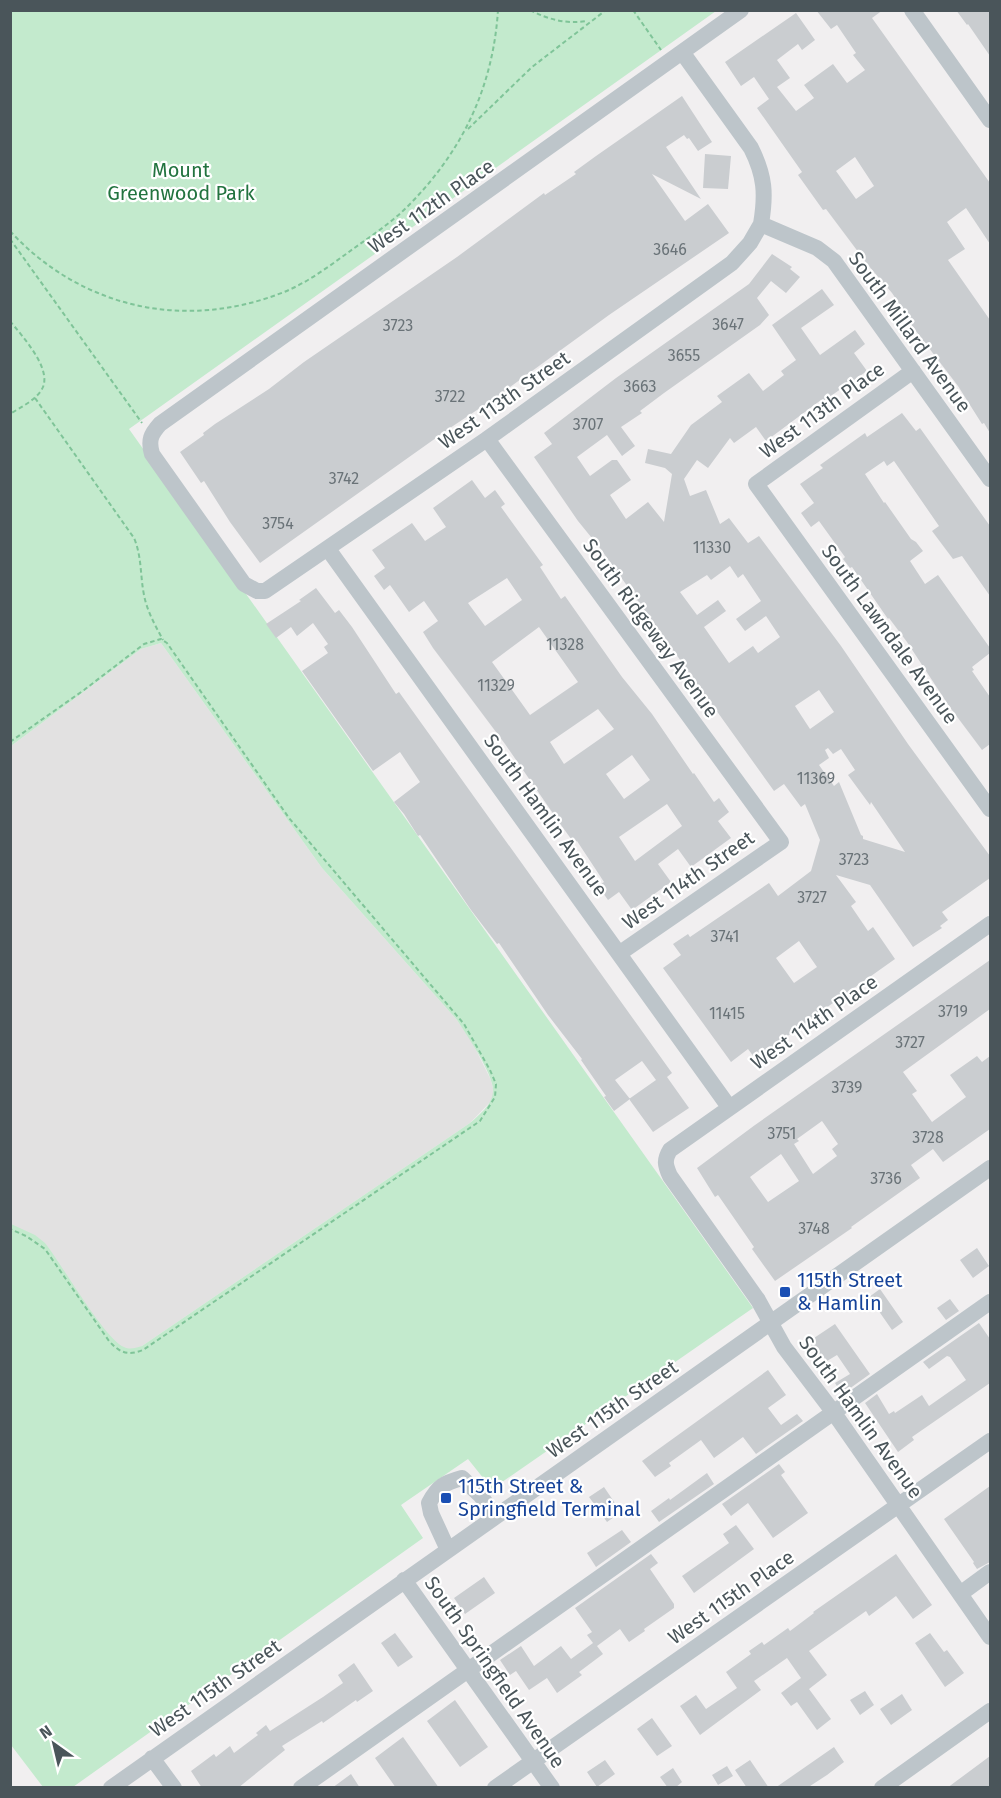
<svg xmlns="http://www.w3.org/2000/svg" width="1001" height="1798" viewBox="0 0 1001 1798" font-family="'Fira Sans',sans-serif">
  <rect width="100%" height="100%" fill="#f1eff0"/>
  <path fill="#e2e1e1" d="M161,643L322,868L457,1020L472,1042L491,1080L495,1097L470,1123L142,1346L11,1439V746L141,649Z"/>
  <path fill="#c3eacd" d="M11,11H716L129,429L753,1308L492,1489L468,1459L401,1505L423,1538L73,1787H43L11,1745V1224L35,1235L45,1243C61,1263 105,1340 124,1347C130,1350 135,1348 142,1346L470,1123C479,1115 492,1105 493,1092C495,1076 466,1034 457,1020L322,868L161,643L141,649L11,746Z"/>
  <path fill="#cacdd0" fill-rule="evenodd" d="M816,10H883L872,18L990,183V244L966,208L947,222L965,249L948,260L990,320V433L984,423L982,424L958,386L909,322L911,321L892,293L868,265L826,209L823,210L798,175L802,172L757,108L769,99L754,77L741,86L725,62L796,13L815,40L802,50L798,44L777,60L790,78L777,87L796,111L814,98L804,85L833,64L847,83L865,70L853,55L856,53L837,25L831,29ZM855,157L874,186L856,199L836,171Z
    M956,10H990V56L968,24L967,25Z
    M682,96L712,142L698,151L689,138L687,139L684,135L666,147L701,199L652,174L685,221L708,204L729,233L609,315L495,398L450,428L260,563L230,522L204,481L201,483L180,452L204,435L203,433L215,424L269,389L304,362L457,257L544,193L545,195L576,174L574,172L596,156Z
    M705,154L731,156L728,189L703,188Z
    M772,254L792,267L790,269L800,277L786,293L771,281L757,298L769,315L760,325L664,393L640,411L642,413L621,427L635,446L622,456L607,435L577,457L590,476L612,460H617L631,480L610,495L626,519L648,502L664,522L672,474L665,468L645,463L648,449L671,454L691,425L722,402L717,396L749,373L763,391L784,375L781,371L796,360L772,325L822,289L834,305L801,328L820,355L855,330L865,344L854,353L867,371L822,402L821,400L766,441L756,427L734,443L730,438L708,468L697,460L684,479L690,496L706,490L720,524L729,518L748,543L759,536L841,646L908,744L990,856V878L942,912L948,920L940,926L942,928L913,947L870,885L836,875L856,902L851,906L868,931L873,927L895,959L809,1020L770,1049L771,1051L757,1061L748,1049L731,1062L663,968L681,955L673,944L688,934L690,937L769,883L778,896L811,871L820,840L805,804L801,807L784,784L774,791L600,548L578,521L534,457L552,444L544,433L616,378L749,284ZM730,566L738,578L743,574L761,601L736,619L745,631L766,616L780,637L758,653L753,646L729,663L704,627L726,611L718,600L697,615L680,592L707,575L711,580ZM819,690L834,712L810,729L795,706ZM828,748L833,754L841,749L855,770L848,775L870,805L871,802L905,852L863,839V836L861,835L839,782L834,786L819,765L829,758L825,750ZM799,941L817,967L794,983L776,958Z
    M902,413L916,431L920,428L990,526V596L962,556L953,559L932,531L939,526L894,461L887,466L884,461L865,474L884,503L885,502L911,539L916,542L923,551L910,561L925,584L938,575L990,648V653L972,667L974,670L972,671L990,697V744L982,750L949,706L907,642L889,618L888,619L852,567L850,568L843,559L845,557L819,521L811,527L801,513L814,503L800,484L823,468L820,465L865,433L867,437Z
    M472,480L485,498L495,490L505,504L501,507L543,565L540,567L561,599L565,596L622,677L652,714L693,774L694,773L714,802L719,798L729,812L718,821L731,838L691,867L678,849L658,864L671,882L632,910L619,892L608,900L598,886L604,882L577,841L574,843L561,825L505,744L433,648L423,632L438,621L424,601L409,612L390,585L384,590L374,576L385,568L372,550L412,523L425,541L446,527L433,508ZM507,578L522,600L485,626L468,603ZM539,627L578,682L530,715L492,662ZM598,709L614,729L564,764L550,742ZM632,755L650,780L624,799L606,774ZM667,804L682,826L635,861L619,837Z
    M316,588L335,613L339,610L352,627L396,694L399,692L672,1073L667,1077L689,1108L653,1132L629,1099L656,1080L642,1061L615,1080L630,1099L614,1111L604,1097L606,1096L581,1060L582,1059L548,1015L499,943L497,944L471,910L420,835L418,836L404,814L394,802L420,782L400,752L373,771L302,671L328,653L324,647L328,644L313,623L297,636L291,627L276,638L266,624L301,601L299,600Z
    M990,960V1009L903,1072L917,1091L912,1094L932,1122L966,1097L950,1075L977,1056L982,1062L990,1056V1129L943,1162L933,1149L911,1165L920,1178L851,1227L852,1228L775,1281L752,1249L754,1247L718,1195L715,1197L697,1168L755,1125ZM822,1121L838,1144L832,1149L837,1156L813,1174L794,1144L799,1141L797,1139ZM781,1154L799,1181L768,1202L750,1177Z
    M977,1248L989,1266L973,1278L960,1260Z
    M880,1289L903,1322L892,1330L869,1297Z
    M950,1299L959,1311L946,1320L937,1308Z
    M979,1323L990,1339V1383L912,1437L914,1440L898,1452L865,1403L877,1394L889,1414L894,1411L895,1413L922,1395L929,1406L966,1380L950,1357L947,1356L929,1369L923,1362Z
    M835,1324L870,1374L842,1394L835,1383L850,1374L837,1355L822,1364L808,1342Z
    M768,1370L786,1395L768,1408L781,1425L797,1414L803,1421L756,1454L743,1437L714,1458L701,1440L669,1463L671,1466L655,1477L642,1461Z
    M779,1464L785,1472L781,1475L808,1513L773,1538L748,1503L731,1516L722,1504Z
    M707,1473L714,1484L659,1522L651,1511L669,1498L670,1500Z
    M990,1486V1562L977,1569L973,1563L974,1562L944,1519Z
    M604,1487L621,1512L607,1522L589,1497Z
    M736,1525L754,1549L694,1593L682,1576L729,1543L723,1534Z
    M622,1530L631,1542L596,1567L587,1553Z
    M651,1554L658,1563L650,1569L674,1604V1608L644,1629L645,1631L629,1642L620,1629L597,1646L603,1654L579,1672L582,1675L557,1693L547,1678L529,1690L516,1671L510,1675L500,1660L521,1646L534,1666L561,1646L571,1659L593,1643L587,1635L592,1632L575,1608Z
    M896,1554L932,1605L913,1619L896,1596L869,1616L866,1611L809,1651L827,1675L809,1689L831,1719L817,1730L797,1702L791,1706L781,1693L801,1678L787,1658L754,1681L761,1690L700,1735L680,1706L696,1695L706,1709L737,1688L726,1672L751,1654L749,1651L762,1642L764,1645L788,1628L790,1631L814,1613L813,1612Z
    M484,1577L495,1593L465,1614L454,1598Z
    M395,1633L413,1657L398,1667L381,1643Z
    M930,1633L944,1652L947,1650L964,1673L945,1687L915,1643Z
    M354,1663L373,1691L357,1702L356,1700L323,1723L322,1721L282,1746L285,1750L238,1788H202L191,1771L214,1754L216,1757L230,1746L234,1753L258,1735L256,1733L266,1725L270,1731L323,1697L343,1683L338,1675Z
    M865,1691L874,1705L860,1715L850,1700Z
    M902,1694L912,1710L891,1725L880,1709Z
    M455,1700L488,1747L460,1767L427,1721Z
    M652,1718L672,1746L657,1756L637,1729Z
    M403,1737L439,1788H396L375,1758Z
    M834,1747L844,1762L827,1775L807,1788H775Z
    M990,1756V1788H947L978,1765Z
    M605,1760L615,1774L597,1787L587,1772Z
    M750,1760L769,1788H747L735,1770Z
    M727,1766L733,1776L718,1785L712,1775Z
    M673,1768L682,1782L675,1788H668L660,1777Z
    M351,1774L360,1788H332Z"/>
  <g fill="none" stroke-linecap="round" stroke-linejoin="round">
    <path stroke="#7fc498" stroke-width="2" stroke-dasharray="4.5 3" stroke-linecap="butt" d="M530,10C549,20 566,24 587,21
      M633,10L661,50
      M468,129L532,67L606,10
      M10,231C82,309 186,331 284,292C309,282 332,264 353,249C371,236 391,223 407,207C462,152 493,88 498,10
      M10,239L142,423
      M10,321C22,336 51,367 43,387C38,399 21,407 10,414
      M35,398L134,538C142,557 140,575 144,595C147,611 155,625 163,640
      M10,742L84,690L144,644L161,639L167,643L289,818L464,1024L490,1070L496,1084L495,1097L480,1121L143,1350C128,1356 120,1353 109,1341L45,1249L26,1236L10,1229"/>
    <path stroke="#bdc5ca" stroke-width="16" d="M741,10L160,424C151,434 148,440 152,454L244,584L257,591H265L487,439L732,263L750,243L761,224
      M912,10L990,120
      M682,52L751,148C765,176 766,194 761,224L817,248L834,261L990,479
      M913,371L756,484L990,809
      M487,439L781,842L620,953
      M328,549L729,1107
      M990,924L670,1150C664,1160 665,1165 670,1176L758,1300L784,1347L834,1413L990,1637
      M448,1550L431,1513L429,1503C438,1486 444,1483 462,1478L481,1496L495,1517
      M404,1580L552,1788
      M960,1594L990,1572
      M152,1758L174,1788
      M111,1788L990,1168
      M301,1788L990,1302
      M495,1788L990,1441
      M882,1788L990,1711"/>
  </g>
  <g fill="#1a4fb4" stroke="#fff" stroke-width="2">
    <rect x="779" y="1286" width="12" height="12" rx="3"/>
    <rect x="440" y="1492" width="12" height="12" rx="3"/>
  </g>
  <g text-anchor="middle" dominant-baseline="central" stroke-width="4.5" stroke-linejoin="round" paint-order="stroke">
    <g font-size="16" fill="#6a7378">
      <text x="670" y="249">3646</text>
      <text x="728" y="324">3647</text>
      <text x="398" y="325">3723</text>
      <text x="684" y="355">3655</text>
      <text x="640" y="386">3663</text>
      <text x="450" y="396">3722</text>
      <text x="588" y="424">3707</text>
      <text x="344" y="478">3742</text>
      <text x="278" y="523">3754</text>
      <text x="712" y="547">11330</text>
      <text x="565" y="644">11328</text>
      <text x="496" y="685">11329</text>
      <text x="816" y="778">11369</text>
      <text x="854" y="859">3723</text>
      <text x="812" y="897">3727</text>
      <text x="725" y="936">3741</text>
      <text x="953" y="1011">3719</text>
      <text x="727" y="1013">11415</text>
      <text x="910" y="1042">3727</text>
      <text x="847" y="1087">3739</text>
      <text x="782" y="1133">3751</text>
      <text x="928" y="1137">3728</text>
      <text x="886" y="1178">3736</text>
      <text x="814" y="1228">3748</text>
    </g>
    <g font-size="20" fill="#22733f" stroke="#fff">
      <text x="181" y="170">Mount<tspan x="181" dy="23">Greenwood Park</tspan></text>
    </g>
    <g font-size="20" fill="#4a555a" stroke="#fff">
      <text transform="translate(431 206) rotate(-35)">West 112th Place</text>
      <text transform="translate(910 332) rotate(54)">South Millard Avenue</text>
      <text transform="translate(504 400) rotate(-35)">West 113th Street</text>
      <text transform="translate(822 410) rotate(-36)">West 113th Place</text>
      <text transform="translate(651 628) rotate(54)">South Ridgeway Avenue</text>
      <text transform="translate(890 634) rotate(54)">South Lawndale Avenue</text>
      <text transform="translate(546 815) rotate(54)">South Hamlin Avenue</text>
      <text transform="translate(688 880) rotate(-35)">West 114th Street</text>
      <text transform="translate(814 1022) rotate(-35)">West 114th Place</text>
      <text transform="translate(612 1409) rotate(-35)">West 115th Street</text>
      <text transform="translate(861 1417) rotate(54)">South Hamlin Avenue</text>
      <text transform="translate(731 1597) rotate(-35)">West 115th Place</text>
      <text transform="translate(495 1672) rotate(55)">South Springfield Avenue</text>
      <text transform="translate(215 1688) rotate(-35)">West 115th Street</text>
    </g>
    <g font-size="20" fill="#164399" stroke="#fff" text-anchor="start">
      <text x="797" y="1280">115th Street<tspan x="797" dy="23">&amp; Hamlin</tspan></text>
      <text x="458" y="1486">115th Street &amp;<tspan x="458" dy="23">Springfield Terminal</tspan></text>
    </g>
  </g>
  <rect width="1001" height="1798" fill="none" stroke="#4a555a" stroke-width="24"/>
  <g transform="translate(54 1744) rotate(326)" stroke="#ffffff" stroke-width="4.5" paint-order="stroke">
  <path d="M0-4.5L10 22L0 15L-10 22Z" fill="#4a555a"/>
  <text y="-9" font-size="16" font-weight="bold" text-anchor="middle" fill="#4a555a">N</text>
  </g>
</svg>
